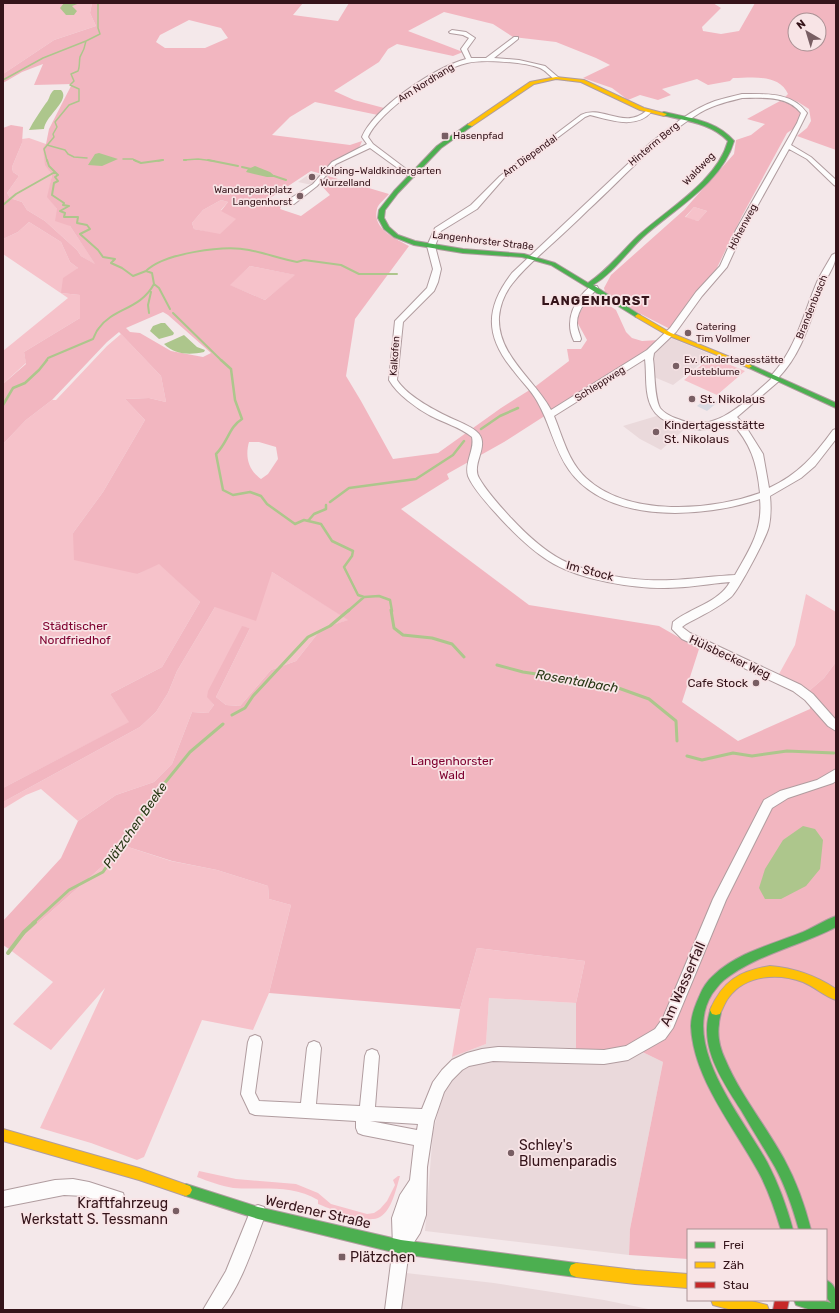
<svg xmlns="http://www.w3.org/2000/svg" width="839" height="1313" viewBox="0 0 839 1313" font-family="Rubik,sans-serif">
  <rect width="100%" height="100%" fill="#f4e8ea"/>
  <path fill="#ead9db" d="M311,173L321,175L312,185L298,182Z
    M671,338L712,355L673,385L654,377L652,353Z
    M660,415L686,428L661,450L640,439L623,426Z
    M489,998L576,1003V1051L604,1050L628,1045L663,1062L630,1229L629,1255L425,1231L433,1132L452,1057L486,1044Z
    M406,1273L494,1283L604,1300L653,1310H402L400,1304Z"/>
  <path fill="#f6c2ca" d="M3,3H92L90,13L96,26L54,40L3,74Z
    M29,138L46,144L45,164L52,175L48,197L70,226L96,265L81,256L77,250L45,221L27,210L22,202L10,198L7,193L19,176L13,172L12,167L22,143V139Z
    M221,200L228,202L221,210L237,219L220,235L194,229L192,223L203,210Z
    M694,207L707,211L698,221L685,218Z
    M29,222L61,242L70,262L78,268L61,293L80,295V318L24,352L26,363L3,384V351L68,298L3,254V239L18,232Z
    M250,266L296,275L265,300L229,285Z
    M121,334L161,376L166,402L149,398L125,399L145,420L103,492L73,533L138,574L159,563L200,602L162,667L110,694L130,722L3,788V444L26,420L52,400H56L107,346Z
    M711,357L745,371L717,395L684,380Z
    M272,572L349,620L322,628L296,661L271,670L240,706L226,705L216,697L250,628L242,627L208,697L214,705L208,713L192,712L172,764L154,782L116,795L78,821L41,789L26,795L3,809V802L140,727L156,712L168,693L177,671L215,607Z
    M806,594L836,612V662L824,678L809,691L779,674L795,645Z
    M125,846L171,861L217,870L268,886L269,899L291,905L269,993L253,1030L202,1020L144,1157L137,1160L91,1143L40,1128L105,988L51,1050L13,1024L53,982L9,949Z
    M477,948L585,961L576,1003L489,998L486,1044L452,1057L460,1009Z
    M199,1171L236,1179L296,1184L318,1193L331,1204L367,1214L374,1213L380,1209L387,1201L395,1185L393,1180L398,1176H400C396,1189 392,1210 380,1217C367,1225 331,1209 318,1204V1200C292,1184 261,1190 233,1188C221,1186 208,1181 197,1177Z"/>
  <path fill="#f2b6c0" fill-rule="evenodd" d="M92,3H303L293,15L338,21L349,3H713L721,8L702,27L703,31L721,34L739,31L755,3H836V150L797,136L807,128L811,121L809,109L798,102L785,97L788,94C779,73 751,78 733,78L730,81L708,85L697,79L662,89L671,95L658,100L640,95L628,100L612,88L583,78L610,65L596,58L556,42L513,37L493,24L444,12L408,31L463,52L453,56L397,44L388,49L379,62L334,91L354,100L384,108L378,115L315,102L290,117L272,135L350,145L362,141L360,146L357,149L330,164L322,174L311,171L270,198L282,204L280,209L301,216L330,195L321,185L328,176L389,194C386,198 378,204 377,209C372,229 395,238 409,246L355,319L346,376L361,401L393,459L438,453L501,408L536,386L569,361L567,349H581L587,340L576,320L591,293L616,310L626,332L632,338L642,341L659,340L652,347L504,442L447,474L449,479L401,509L529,605L659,626L699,649L682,702L738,741L810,709L809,691L824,678L836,662V1287L826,1285V1230H688V1259L629,1255L630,1229L663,1062L628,1045L604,1050L576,1051V1003L585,961L477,948L460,1009L269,993L291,905L269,899L268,886L217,870L172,861L125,846L9,949L3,945V921L61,858L78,821L116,795L154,782L172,764L192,712L208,713L214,705L207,697L208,691L242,626L250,628L216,697L226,705L240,706L271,670L296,661L322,628L348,620L272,572L256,621L215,607L177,671L168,693L156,712L140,727L3,802V788L129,722L110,694L162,667L200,602L159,564L138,574L74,560L73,533L103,492L145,420L125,399L149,398L166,402L161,376L119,332L107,342L52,400L26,420L3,444V384L26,364L24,352L80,318V295L61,293L63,278L78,268L70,262L61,242L29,222L18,232L3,239V128L11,125L23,127L22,143L12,167L13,172L19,176L7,193L10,198L22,202L27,210L45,221L77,250L81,256L95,264L70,226L55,221L57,209L47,197L52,175L45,165L43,148L46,144L49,129L72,84L34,85L43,64L22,72L3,83V74L54,40L96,26L90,13ZM189,20L221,28L228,38L205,48H165L156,42L160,35ZM795,20H819V44H795ZM221,200L228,202L221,211L236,219L220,234L194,229L192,223L203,210ZM250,266L295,275L265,300L230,285ZM163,312L168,315L211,353L203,357L171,351L140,333L130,332L126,328ZM249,442H259L276,447L278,459L268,474L261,479C248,470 245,456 249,442Z
    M780,101L790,104L801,111L802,123L787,133L742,216L714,274L690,299L670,329L635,311L605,292L604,288L611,275L684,210L734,154L736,140L751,135L765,124L747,119ZM694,207L707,211L698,221L685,217Z"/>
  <path fill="#adc68c" d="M64,3H80L72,6L77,11L74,15H66L60,8Z
    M54,90H61C71,100 46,115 44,129L29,130C34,120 40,112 46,103C50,99 49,94 54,90Z
    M99,153L118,159L102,166L88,165L95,154Z
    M255,166L270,172L276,177H267L246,172L248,169Z
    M161,323H165L174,333L173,335L159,339L150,331L153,326Z
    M184,335L197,347L205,350L204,352C190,355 175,355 164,344Z
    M803,826L815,829L823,840L820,869L806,886L781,899H765L759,888L765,869L783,840Z"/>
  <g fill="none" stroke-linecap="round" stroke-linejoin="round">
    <path stroke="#adc68c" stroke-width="1.5" d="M3,80L43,58L86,41
      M47,145L65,150L68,154L74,157L87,158
      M123,159H133L136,161
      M184,160L198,159L214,161
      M47,161L44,149L54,137L53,134L57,127L55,122L69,105L79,101V89L70,85L74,81L71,74L78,71C80,67 79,61 80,57C83,52 85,47 86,41L100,34L98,28V3
      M158,161L163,160"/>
    <path stroke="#adc68c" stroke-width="2" d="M47,160L49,166L58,175L55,177L58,181L54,183L52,195L64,203L63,205L69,206L60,211L65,213L64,217H78L77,223L87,225L90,229L80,234L98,250L103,257L115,259L111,263L122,268L133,276L146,271L152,273L154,284L159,288L170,309
      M134,160L141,163L163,160
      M184,160H186
      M208,160L238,166
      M242,167L251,169
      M274,176L286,180
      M3,205L16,194L55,172
      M146,271C164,253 224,245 249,250C265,253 281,259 297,262L304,260L341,265L359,274H397
      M149,313L148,305L151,292
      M173,313L222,361
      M46,361L48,358L93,339C95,335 96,331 99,328C113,308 140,310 154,284"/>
    <path stroke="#adc68c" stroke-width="2.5" d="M221,360L231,369L235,400L242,419C229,427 228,442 216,454L223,490L233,495L250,492L261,496L267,504L295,524L304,520L321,524L332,541L353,551L352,556L344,567L358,595L364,597L379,596L390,600L392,611
      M3,405L13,388L25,383L39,370L47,360
      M481,429L500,416L518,408
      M330,502L349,488L416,479L453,455L464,441
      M308,521L314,514L326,509V505
      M348,611L364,597"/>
    <path stroke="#adc68c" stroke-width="3" d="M391,610L394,628L403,635L432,638L452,644L464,657
      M497,665L523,672L610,685L649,699L676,721L677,741
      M232,715L245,708L253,696L308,637L330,626L349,610
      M687,756L702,760L733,753L752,756L787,751L834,753
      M33,923L69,890L103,872L159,790L190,752L223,724"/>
    <path stroke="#adc68c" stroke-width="4" d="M8,953L24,932L35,922"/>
  </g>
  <path fill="#d8dae2" d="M708,397L718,402L707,411L697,406Z"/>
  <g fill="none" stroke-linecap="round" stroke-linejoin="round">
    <defs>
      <path id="street" d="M452,30L466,32L475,38L467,49L471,58H486L514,37H518V39L494,58L519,60L545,66L559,78L554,79C550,76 545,70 540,68C524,62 483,59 467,63C440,69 380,111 368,137L373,144L414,175V177H410L370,148L336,164L317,186L294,204H288V200L313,184L332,162L367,144L362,137C375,107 434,68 466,59L461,49L469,38L463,35L450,33L449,32Z
        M742,94C766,94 792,92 807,113L791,145L811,157L836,180V186L834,185L807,159L789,149L744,230L727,267L702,296L676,332L654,353L653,359C655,372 654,396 660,408C664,413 672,417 678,419C715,435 745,402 771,379V376C796,349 803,315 817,282C821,273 827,264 832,255L836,253C836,265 829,273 824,284C811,316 804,351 779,377V381L737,417L746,427L763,454L769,488C799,474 814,456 833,430L836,429V439L815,466L801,478L770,496C771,506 771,516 769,526C767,537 738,591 731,597C718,608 701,616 686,624L682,627L690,633L801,685L813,694L836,720V731L828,726L805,700L793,691L682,639L672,629L673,622C692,607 718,603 730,582C708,584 686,588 664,588C631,588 583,580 554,564C534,553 517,536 501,519C491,508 473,489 468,476C464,462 475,450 472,437C460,427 444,423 431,416C416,408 397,394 389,380L395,321L427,288L433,269L427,246L435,228L471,205L500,176L581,115C602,104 625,131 647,110H651L652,111C637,130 610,120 590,115L585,117L504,178L477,209L441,231L435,246L441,269L438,282L434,291L403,322L397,380C408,397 436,411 453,419C462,423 473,427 479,434C489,447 471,464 479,478C487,492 500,506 511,518C526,534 543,550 562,560C592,575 638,582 672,580C693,579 714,576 735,575C750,549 763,529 760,499C704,518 608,525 569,470C554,449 550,423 537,401C531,390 521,381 513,370C485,336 485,308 512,273L648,145C669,128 690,110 715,101C724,98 734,96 742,94ZM742,98C763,98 787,95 801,113L797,123L736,230L720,266L696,292L670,328L647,350L551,410C535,380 497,355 499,317C500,305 505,293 512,284C524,268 539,256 553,243C565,232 577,221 588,210C623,178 654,142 695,116C709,106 726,102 742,98ZM645,359C647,374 644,394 652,408C661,425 690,431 707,429C715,428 723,424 730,421C751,443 757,463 760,493C710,511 628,517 586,478C568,461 563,438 554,416Z
        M591,286H597L598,288C589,297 577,309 577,323C577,329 580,334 581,339L580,341H574C564,321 574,299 591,286Z
        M836,769V781L833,783L788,798L772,808L726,900L673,1028L665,1039L628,1060L604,1064L493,1061L469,1066L462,1070L452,1080L444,1092L434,1121L427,1167L426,1215L420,1233L409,1250L401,1310H385L393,1247L392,1218L400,1195L410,1180L414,1145L363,1135L358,1133L356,1128V1121L255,1115L250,1113L241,1094L248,1042L250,1037L255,1035L260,1037L262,1042L255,1093L259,1101L301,1103L307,1048L309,1043L314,1041L319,1043L321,1048L316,1104L360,1106L365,1056L367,1051L372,1049L377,1051L379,1056L375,1107L422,1109L433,1082L442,1070L452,1060L467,1053L482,1049L498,1047L604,1050L626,1046L655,1029L663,1018L713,899L764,800L780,791L817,780ZM370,1121L418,1124L417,1130Z
        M73,1179L89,1182L123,1193L125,1199L123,1205L117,1207L84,1196L64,1195L3,1207V1191L55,1180Z
        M258,1205L264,1207L266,1213C253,1246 243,1282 221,1310H203L226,1271L252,1207Z"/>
      <path id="fast" d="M664,112C689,118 716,120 734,141C722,183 674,209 643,237C626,253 613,273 593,285L640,315V317H636L551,265L522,257L463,253L414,245L394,237L384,229L378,218L379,210L394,191L437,146L468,124H472V126L441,148L398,193L385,210L384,218L389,227L398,235L415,241L463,249L524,254L555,263L588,283C608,270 622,251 639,235C669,208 717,181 728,141C711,123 686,121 662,115V113Z
        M749,364L836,403V408L747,367L746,366Z
        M836,916V927C800,946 757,954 724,980C719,984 716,989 712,994C680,1045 743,1118 767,1162C778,1183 787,1207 793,1230H781C775,1210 768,1189 758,1171C734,1127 693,1078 691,1026C691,1016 695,1006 699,997C702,989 707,981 714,975C738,952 774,944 803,932C814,927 825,920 836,916Z
        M716,1005L720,1006C723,1012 719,1017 719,1024C717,1036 720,1048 725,1059C739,1093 766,1126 784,1159C796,1181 805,1206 811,1230H799C793,1209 786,1187 775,1167C764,1148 752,1129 741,1110C722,1080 696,1043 712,1006Z
        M186,1184L258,1207L401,1240L576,1263L581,1265L583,1270L581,1275L576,1277L401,1254L258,1219L186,1196L182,1194L180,1190L182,1186Z
        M826,1280C839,1286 836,1298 836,1310H811L796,1305L794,1300H821L831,1303L826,1297Z"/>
      <path id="slow" d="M556,77L584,80L644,108L667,114L664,116L640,110L581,82L556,79L534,84L472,126L467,125L530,82Z
        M638,314L671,333L752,366L749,368L747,367L667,335L636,317L635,316Z
        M770,966C794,968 815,975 836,989V1000C824,996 815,987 803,982C779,973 746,974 729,997C725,1002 723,1008 720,1014L716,1015L712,1014L710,1010C723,981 739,971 770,966Z
        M3,1129L139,1168L190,1186L192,1190L190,1194L186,1196L139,1180L3,1141Z
        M576,1263L635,1270L688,1274V1288L635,1284L576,1277L571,1275L569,1270L571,1265Z
        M711,1300H748L767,1305L769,1310H732L713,1305Z"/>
      <path id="jam" d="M775,1300H789L787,1310H773Z"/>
    </defs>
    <use href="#street" stroke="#b09c9f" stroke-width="2"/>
    <use href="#fast" stroke="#b09c9f" stroke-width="2"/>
    <use href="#slow" stroke="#b09c9f" stroke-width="2"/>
    <use href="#jam" stroke="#b09c9f" stroke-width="2"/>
    <use href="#street" fill="#fdfcfc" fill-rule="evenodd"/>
    <use href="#fast" fill="#4caf50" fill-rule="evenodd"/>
    <use href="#slow" fill="#ffc107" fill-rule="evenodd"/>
    <use href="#jam" fill="#c62828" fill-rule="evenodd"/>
  </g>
  <g fill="#785e63" stroke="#f8e4e6" stroke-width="1.5">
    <rect x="441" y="132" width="8" height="8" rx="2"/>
    <circle cx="312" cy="177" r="4"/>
    <circle cx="300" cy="196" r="4"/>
    <circle cx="688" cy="333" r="4"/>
    <circle cx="676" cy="366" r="4"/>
    <circle cx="692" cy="399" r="4"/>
    <circle cx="656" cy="432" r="4"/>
    <circle cx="756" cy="683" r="4"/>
    <circle cx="511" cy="1153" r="4"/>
    <circle cx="176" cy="1211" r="4"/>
    <rect x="338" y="1253" width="8" height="8" rx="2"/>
  </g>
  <g text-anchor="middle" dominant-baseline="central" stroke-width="3.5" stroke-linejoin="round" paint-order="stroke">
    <g font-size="10" fill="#35141a" stroke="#f8e4e6">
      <text transform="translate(426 83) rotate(-32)">Am Nordhang</text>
      <text transform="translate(654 144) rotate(-40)">Hinterm Berg</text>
      <text transform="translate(530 156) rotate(-36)">Am Diependal</text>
      <text transform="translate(699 169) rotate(-46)">Waldweg</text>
      <text transform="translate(743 227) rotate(-62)">Höhenweg</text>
      <text transform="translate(483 241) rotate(7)">Langenhorster Straße</text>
      <text transform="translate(812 307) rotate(-68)">Brandenbusch</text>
      <text transform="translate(395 356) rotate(-86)">Kalkofen</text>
      <text transform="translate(600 384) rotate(-32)">Schleppweg</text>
    </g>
    <g font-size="10" fill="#35141a" stroke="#f8e4e6" text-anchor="start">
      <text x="453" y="136">Hasenpfad</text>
      <text x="320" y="171">Kolping–Waldkindergarten<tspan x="320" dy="12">Wurzelland</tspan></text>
      <text x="292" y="190" text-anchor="end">Wanderparkplatz<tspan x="292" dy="12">Langenhorst</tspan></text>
      <text x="696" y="327">Catering<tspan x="696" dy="12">Tim Vollmer</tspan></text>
      <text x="684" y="360">Ev. Kindertagesstätte<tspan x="684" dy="12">Pusteblume</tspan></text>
    </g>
    <g font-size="12" fill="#35141a" stroke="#f8e4e6" text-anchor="start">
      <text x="700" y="399">St. Nikolaus</text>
      <text x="664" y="425">Kindertagesstätte<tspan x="664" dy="14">St. Nikolaus</tspan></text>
      <text x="748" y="683" text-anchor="end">Cafe Stock</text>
    </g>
    <g font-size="12" fill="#35141a" stroke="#f8e4e6">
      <text transform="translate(590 571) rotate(15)">Im Stock</text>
      <text transform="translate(730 657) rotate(25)">Hülsbecker Weg</text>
    </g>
    <g font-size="12" fill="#7e002f" stroke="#f8e4e6">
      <text x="75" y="626">Städtischer<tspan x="75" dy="14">Nordfriedhof</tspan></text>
      <text x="452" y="761">Langenhorster<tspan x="452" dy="14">Wald</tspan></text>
    </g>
    <g font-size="13" font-weight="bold" letter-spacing="1" fill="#35141a" stroke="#f8e4e6">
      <text x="596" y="300">LANGENHORST</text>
    </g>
    <g font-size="13" font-style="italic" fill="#273714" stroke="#f8e4e6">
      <text transform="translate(577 681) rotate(10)">Rosentalbach</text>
      <text transform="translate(135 825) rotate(-55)">Plätzchen Beeke</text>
    </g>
    <g font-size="14" fill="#35141a" stroke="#f8e4e6">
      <text transform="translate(683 984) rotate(-66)">Am Wasserfall</text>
      <text transform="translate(318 1212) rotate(13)">Werdener Straße</text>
    </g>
    <g font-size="14" fill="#35141a" stroke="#f8e4e6" text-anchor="start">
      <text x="519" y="1145">Schley's<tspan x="519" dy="16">Blumenparadis</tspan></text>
      <text x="168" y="1203" text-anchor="end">Kraftfahrzeug<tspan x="168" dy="16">Werkstatt S. Tessmann</tspan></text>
      <text x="350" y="1257">Plätzchen</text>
    </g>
  </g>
  <rect width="839" height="1313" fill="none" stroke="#35141a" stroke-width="8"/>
  <rect x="687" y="1229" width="140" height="72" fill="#f8e4e6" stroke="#aa9194"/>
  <rect x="695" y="1242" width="20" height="6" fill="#4caf50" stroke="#aa9194"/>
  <text x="723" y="1249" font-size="12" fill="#35141a">Frei</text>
  <rect x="695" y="1262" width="20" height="6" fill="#ffc107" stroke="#aa9194"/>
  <text x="723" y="1269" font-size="12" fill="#35141a">Zäh</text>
  <rect x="695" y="1282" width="20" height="6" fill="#c62828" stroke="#aa9194"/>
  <text x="723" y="1289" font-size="12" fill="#35141a">Stau</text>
  <g transform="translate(807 32) rotate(322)"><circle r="19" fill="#f8e4e6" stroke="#aa9194"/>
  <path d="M0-3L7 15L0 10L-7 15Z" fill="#785e63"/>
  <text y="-6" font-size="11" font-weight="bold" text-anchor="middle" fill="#35141a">N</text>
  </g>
</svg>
